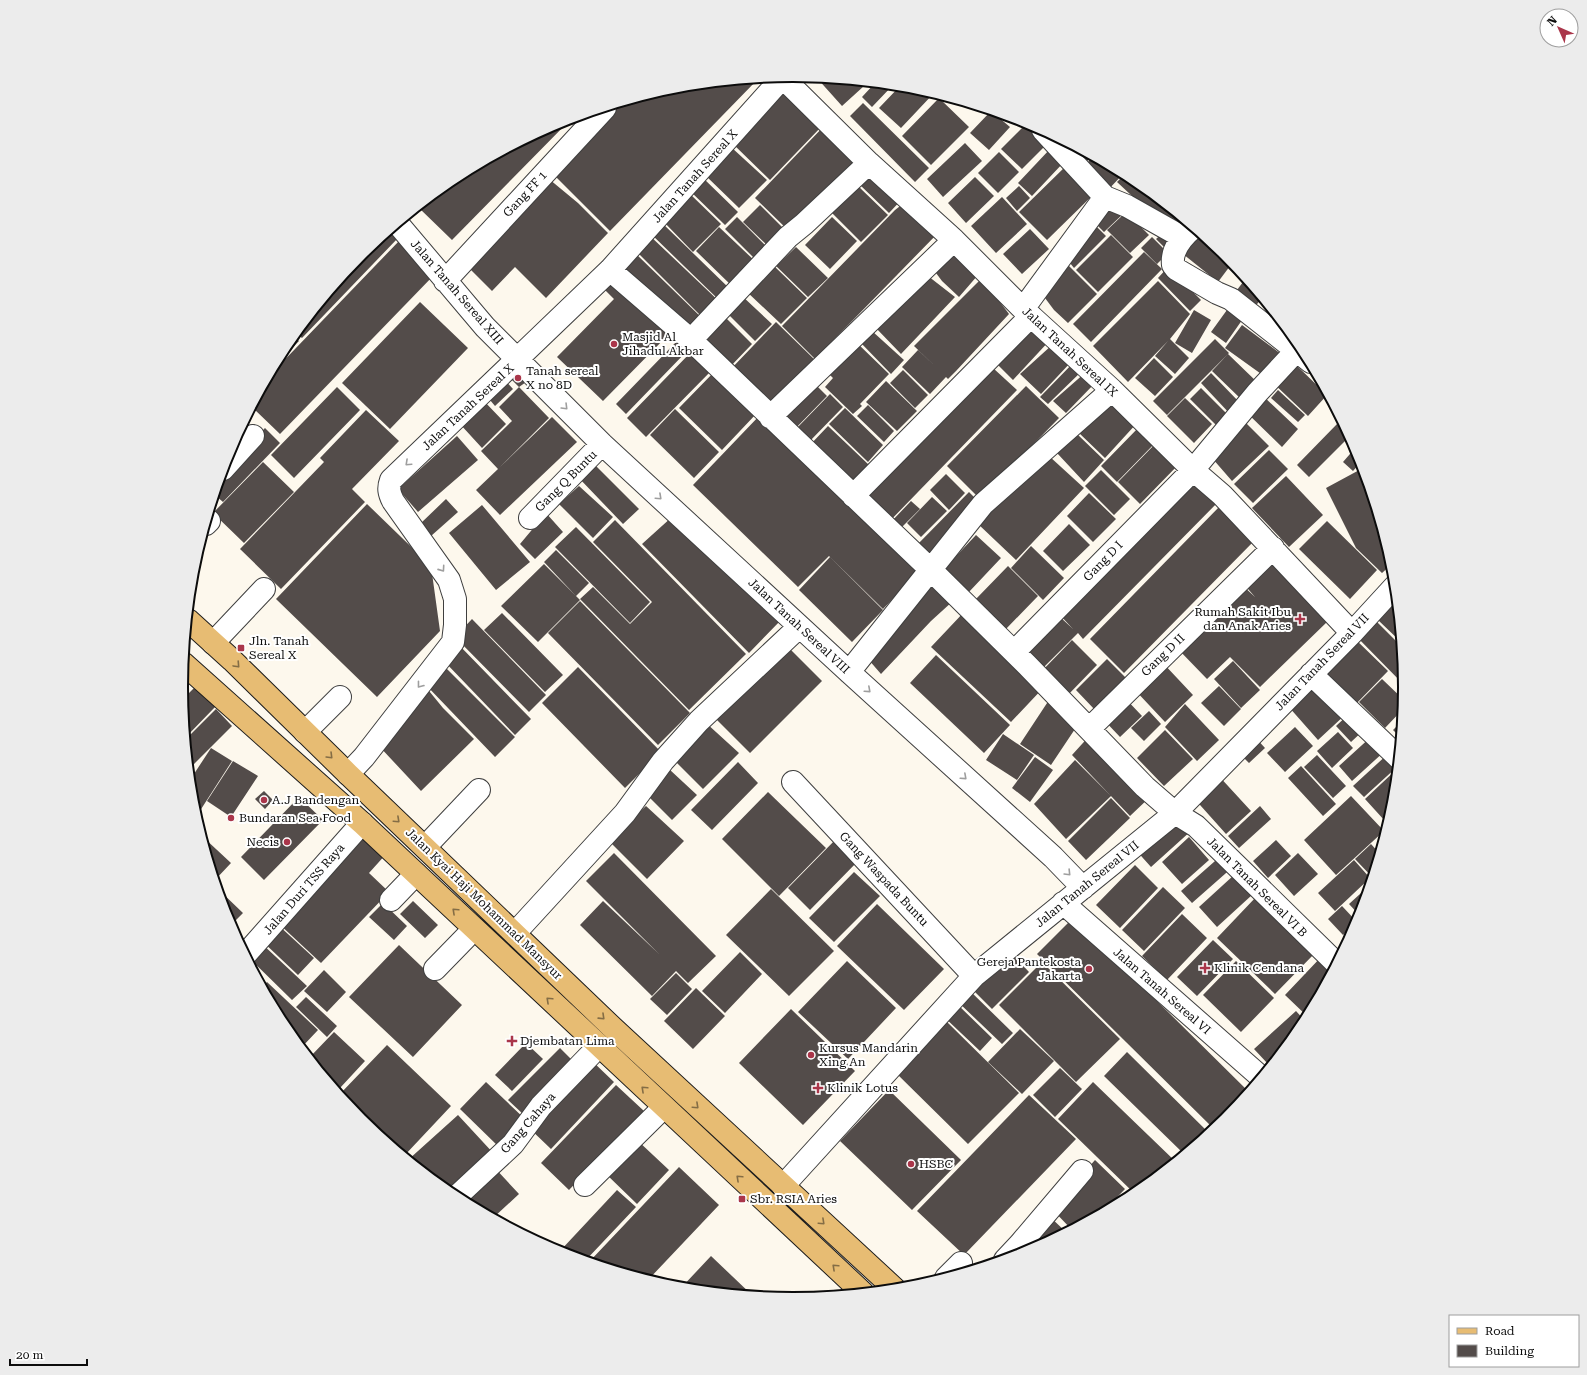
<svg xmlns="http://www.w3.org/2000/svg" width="1587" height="1375" viewBox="0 0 1587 1375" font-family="'Roboto Serif',serif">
  <rect width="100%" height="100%" fill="#fdf8ed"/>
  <path fill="#534c4a" d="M816,77L860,82L864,86L842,106Z
    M758,79L610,231L553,174L619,103L674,87Z
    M875,83L893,85L872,107L862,97Z
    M900,86L913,87L934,93L901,128L879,108Z
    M783,88L822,126L770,180L731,142Z
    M939,98L969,127L931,165L902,136Z
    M863,103L929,168L915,182L850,116Z
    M991,111L1010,127L989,150L970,133Z
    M572,118L452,240L418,207L453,178L559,122Z
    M826,124L860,159L792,234L755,198Z
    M1026,124L1047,144L1022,169L1001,149Z
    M1066,142L1092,156L1082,166Z
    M965,143L982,161L943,197L927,179Z
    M731,147L767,180L739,208L705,175Z
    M1050,149L1064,162L1032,196L1018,183Z
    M999,152L1019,172L998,193L978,173Z
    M1093,157L1124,173L1107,191L1083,167Z
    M1068,164L1096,192L1047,240L1019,212Z
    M875,173L905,196L889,213L859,184Z
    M1125,174L1134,178L1189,223L1179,234L1146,209L1117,182Z
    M701,176L738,212L725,225L688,189Z
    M975,177L994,196L966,223L948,203Z
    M549,179L578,203L608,233L546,298L515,267L492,291L470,269Z
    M858,186L888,215L861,242L832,213Z
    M1019,186L1030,198L1017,211L1006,198Z
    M688,192L721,224L693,252L661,219Z
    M1002,197L1027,224L996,253L971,226Z
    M908,200L939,232L815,359L782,326L895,210Z
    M1113,202L1124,213L1104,232L1093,221Z
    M760,205L787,232L771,249L743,222Z
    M1126,212L1149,235L1130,253L1107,230Z
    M737,217L770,250L758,262L725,229Z
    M832,217L857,241L830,269L805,245Z
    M660,221L731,290L720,301L649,232Z
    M1093,223L1106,236L1074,268L1066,258Z
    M719,227L757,263L733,287L696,251Z
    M1030,229L1049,249L1022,274L1003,254Z
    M1194,229L1233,262L1218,282L1178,250Z
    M1166,230L1176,239L1166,249L1156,239Z
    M389,231L398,238L302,338L296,333L361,254Z
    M648,234L723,305L707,322L634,249Z
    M1111,235L1133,257L1098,292L1076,270Z
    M1152,237L1168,253L1157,264L1141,248Z
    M400,240L435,274L280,434L252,407L269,376Z
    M796,247L828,278L808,297L776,266Z
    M953,250L978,275L959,297L942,281L933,269Z
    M633,251L704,320L691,333L622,265Z
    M1144,252L1162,269L1091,342L1073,324Z
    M1065,262L1097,294L1068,323L1054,310L1042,294Z
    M772,264L807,298L781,324L746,291Z
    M1168,267L1201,300L1190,311L1158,278Z
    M928,276L955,297L901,354L875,327Z
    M982,278L1009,314L956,371L948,379L946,377L930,394L902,367L918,350L938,369L914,346Z
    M1246,278L1262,298L1253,309L1234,294Z
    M617,279L671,332L603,401L557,357L614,299L605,290Z
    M1158,281L1190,314L1170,339L1189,358L1175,374L1155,356L1168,341L1128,382L1093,346Z
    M741,295L772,324L755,341L725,311Z
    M420,302L468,348L390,429L342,383Z
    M1232,303L1247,313L1226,343L1211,332Z
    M1272,309L1303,347L1264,319Z
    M1194,310L1211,320L1192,353L1175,343Z
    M722,314L752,344L729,368L699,338Z
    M776,322L815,360L768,408L729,371Z
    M1034,323L1051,339L1013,380L998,365Z
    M1242,325L1281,354L1264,376L1225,348Z
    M872,331L904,360L891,374L860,342Z
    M294,336L299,341L275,365L284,347Z
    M679,339L689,349L626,414L616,404Z
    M1215,339L1229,353L1167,415L1153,401Z
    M855,341L889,374L860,404L862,406L853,414L825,387L833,378L826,371Z
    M1052,345L1072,361L1041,394L1020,374Z
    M693,350L713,369L646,437L627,418Z
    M1228,354L1258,383L1242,400L1212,371Z
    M1154,358L1173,377L1155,396L1135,378Z
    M1076,360L1084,369L1048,404L1040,397Z
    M1292,361L1327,395L1308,416L1272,382Z
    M515,368L529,380L519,387L507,375Z
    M993,368L1017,390L885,526L860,501Z
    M903,370L928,395L915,408L890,383Z
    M715,371L757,413L722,450L679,408Z
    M1086,372L1097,381L1066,413L1053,401Z
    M1211,373L1242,405L1231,415L1201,383Z
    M503,378L513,389L495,406L485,394Z
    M812,381L827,396L792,432L775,416Z
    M886,381L917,411L897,431L866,402Z
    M1026,386L1059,418L980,499L947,466Z
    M337,387L360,410L294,478L271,455Z
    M519,387L549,418L499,468L552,417L577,442L500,515L476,490L498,469L481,451L512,421L499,407Z
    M1201,388L1229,416L1218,427L1190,399Z
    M1278,390L1305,415L1298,422L1271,398Z
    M830,394L843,407L809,442L795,430Z
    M1261,394L1298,429L1282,447L1245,411Z
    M1185,398L1212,424L1194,443L1167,416Z
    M482,399L506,424L482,448L460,424Z
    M1113,400L1137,423L1105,458L1078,432Z
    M868,405L894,431L884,442L857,416Z
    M845,408L883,445L868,462L829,424Z
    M675,409L719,452L694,478L650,435Z
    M366,410L399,441L352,489L365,502L281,589L240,549L324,462L320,458Z
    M761,414L921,569L883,609L829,556L798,587L693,485Z
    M1246,423L1269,446L1232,481L1212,458Z
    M1337,424L1350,436L1309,477L1297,465Z
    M828,426L869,465L849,485L809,446Z
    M1140,426L1157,441L1117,482L1101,466Z
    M265,428L280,443L223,502L215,495L222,472Z
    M1076,433L1104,460L1084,482L1057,453Z
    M457,436L478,460L418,512L398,489Z
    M1158,441L1181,462L1140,504L1118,482Z
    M1356,447L1362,461L1353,471L1343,462Z
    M1269,450L1288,469L1253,503L1234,484Z
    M1049,456L1084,488L1016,560L977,523Z
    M263,462L294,492L244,543L213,513Z
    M592,462L639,509L623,524L577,476Z
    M1363,468L1393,563L1382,573L1356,548L1326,488Z
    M1101,470L1130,499L1114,515L1085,486Z
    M946,474L965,493L949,510L930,490Z
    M1286,476L1323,515L1289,547L1252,508Z
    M1195,478L1221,499L1083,639L1078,633L1042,669L1023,650L1059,616L1073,629L1058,613Z
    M579,486L613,517L593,538L559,504Z
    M969,492L979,502L932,557L918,544Z
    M1089,493L1116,519L1093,542L1067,516Z
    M932,497L947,511L921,537L907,523Z
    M446,499L458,512L431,536L420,524Z
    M911,501L920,509L898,531L890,523Z
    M367,504L431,566L440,631L377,697L276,599Z
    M482,505L530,562L496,590L449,533Z
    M1220,506L1255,540L1124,673L1090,639Z
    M546,513L563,532L535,559L520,544Z
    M673,516L781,620L749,653L642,544Z
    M615,520L746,654L689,710L580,599L593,587L630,624L652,602L593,542Z
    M1327,521L1377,570L1350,599L1299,549Z
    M1069,524L1090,545L1063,571L1043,551Z
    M576,527L650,602L630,623L555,547Z
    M976,535L1001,558L968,593L943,570Z
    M1031,546L1064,578L1043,600L1011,568Z
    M556,550L589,583L576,596L544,562Z
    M830,557L883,610L852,642L799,590Z
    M1266,558L1328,621L1260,687L1230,657L1207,679L1176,647L1240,583L1255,597L1242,582Z
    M544,564L580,600L538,642L501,606Z
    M1008,566L1038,596L1005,630L975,600Z
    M929,580L953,601L931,621L881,674L868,659Z
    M580,601L690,713L658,745L548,633Z
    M1394,603L1398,607L1402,643L1378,620Z
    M965,611L1045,686L1011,722L931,647Z
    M502,613L563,675L545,692L484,630Z
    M1372,617L1402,647L1406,687L1355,635Z
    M472,619L546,695L529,712L455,637Z
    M1353,637L1388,671L1354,706L1319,672Z
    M1072,640L1097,665L1066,697L1039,674Z
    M457,643L531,719L515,735L443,660Z
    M788,647L822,681L750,753L716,719Z
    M936,655L1010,725L984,753L910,683Z
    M1107,659L1126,678L1095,710L1076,690Z
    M1233,661L1260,690L1241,708L1214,679Z
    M1162,662L1193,695L1165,722L1134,689Z
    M442,664L515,737L495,757L425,684Z
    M578,667L661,752L625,788L542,703Z
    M1382,679L1405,701L1404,708L1385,728L1359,702Z
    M1315,680L1346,714L1318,740L1288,706Z
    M196,686L216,706L186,737L182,700Z
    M425,686L443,708L474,739L421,791L378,745Z
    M1219,686L1241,709L1224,726L1201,703Z
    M1051,697L1075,729L1051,765L1020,744Z
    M1124,697L1142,716L1120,737L1102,718Z
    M1185,704L1219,740L1197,761L1165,727Z
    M216,709L232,726L189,769L186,739Z
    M1149,711L1161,724L1144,741L1131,728Z
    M1350,713L1365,729L1351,742L1336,726Z
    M1403,720L1401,738L1393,730Z
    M705,722L739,753L703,789L671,757Z
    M1295,727L1313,746L1285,772L1267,753Z
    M1165,730L1193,759L1164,786L1137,758Z
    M1338,732L1353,748L1332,768L1317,751Z
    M1092,733L1150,797L1130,816L1072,755Z
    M1003,734L1034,755L1017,780L986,760Z
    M1373,735L1386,750L1352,781L1339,766Z
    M1254,736L1265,748L1249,763L1237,751Z
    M211,748L232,761L196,817L193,807L190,780Z
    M1390,752L1398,766L1364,797L1353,786Z
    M1317,755L1346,786L1333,798L1304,767Z
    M1035,757L1053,770L1030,802L1012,788Z
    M1075,760L1111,796L1066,839L1034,804Z
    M233,761L258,776L231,817L207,801Z
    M738,762L758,783L712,830L691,810Z
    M1301,766L1336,804L1323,816L1288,778Z
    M1398,768L1394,807L1392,815L1385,821L1365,799Z
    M669,769L697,795L672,820L648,796Z
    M1217,774L1251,811L1226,834L1192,796Z
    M264,791L273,800L265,809L255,799Z
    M768,792L826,848L779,896L722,839Z
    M1351,796L1384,831L1336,875L1304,840Z
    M299,797L323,820L264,880L241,857Z
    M1111,798L1130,818L1086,860L1068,841Z
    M646,806L684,841L647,879L608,840Z
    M1260,806L1271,819L1239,848L1228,836Z
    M1175,816L1192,830L1151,867L1134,848Z
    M1391,818L1387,831L1382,826Z
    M362,829L387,853L369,873L389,892L321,963L277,922Z
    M202,836L231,863L215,880Z
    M838,837L860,859L810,910L788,888Z
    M1189,837L1209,860L1182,884L1162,862Z
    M1276,840L1291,856L1268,878L1253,861Z
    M1371,844L1380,854L1373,878L1355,859Z
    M614,853L716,956L688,983L676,971L652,996L580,925L603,901L659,954L586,881Z
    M1298,853L1318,874L1294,896L1275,875Z
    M1223,854L1234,866L1192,903L1181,891Z
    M1354,860L1370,878L1335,911L1318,893Z
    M1135,865L1158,888L1120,928L1096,905Z
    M854,872L880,896L834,942L809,918Z
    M1234,875L1252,895L1217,927L1199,907Z
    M1371,884L1361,917L1349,904Z
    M1163,887L1185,908L1144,951L1122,930Z
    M218,889L243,913L230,926L228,922Z
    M771,889L834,951L789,996L726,935Z
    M1256,897L1315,953L1275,994L1217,938Z
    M413,901L438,925L425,938L400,914Z
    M383,903L407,926L394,940L369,917Z
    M877,904L944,969L904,1010L837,946Z
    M1342,906L1357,922L1343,935L1328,919Z
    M1182,914L1207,938L1167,980L1142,956Z
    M1073,918L1250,1093L1226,1121L1215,1130L1037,954Z
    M276,923L314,958L298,975L261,940Z
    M1359,923L1348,943L1343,937Z
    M1213,940L1233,959L1197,996L1177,977Z
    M260,942L307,986L292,1000L248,957Z
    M399,945L462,1005L413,1057L349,997Z
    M1009,951L1029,972L992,1009L970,987Z
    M740,952L762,974L725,1013L702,991Z
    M1322,956L1334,968L1308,1017L1285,995Z
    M847,961L896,1008L848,1059L798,1012Z
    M1236,961L1274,998L1241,1032L1203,995Z
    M1042,962L1120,1039L1076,1082L999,1005Z
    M324,970L346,992L327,1012L304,991Z
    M676,973L692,989L667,1015L650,999Z
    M267,982L318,1030L301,1048L284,1028L262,987Z
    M696,988L725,1016L693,1049L664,1021Z
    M968,989L1013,1033L1002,1044L957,1001Z
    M306,997L337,1026L327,1037L296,1007Z
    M955,1002L992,1038L980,1051L942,1015Z
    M791,1009L855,1071L803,1125L739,1063Z
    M1296,1011L1306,1022L1291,1043L1268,1064L1254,1049Z
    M946,1021L1019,1093L968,1144L895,1072Z
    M1020,1029L1054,1061L1022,1094L988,1062Z
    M334,1032L365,1061L340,1088L309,1058Z
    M526,1043L543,1059L512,1091L495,1075Z
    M387,1045L451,1106L404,1156L360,1120L339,1095Z
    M560,1048L575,1063L524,1115L508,1100Z
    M1127,1052L1210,1134L1185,1155L1104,1076Z
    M591,1060L614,1082L551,1149L527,1126Z
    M1060,1068L1082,1089L1055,1117L1033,1095Z
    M486,1082L526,1120L500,1148L460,1109Z
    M1093,1082L1176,1162L1136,1195L1058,1119Z
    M616,1085L644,1111L569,1190L541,1163Z
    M889,1090L961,1160L912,1210L840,1141Z
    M1029,1095L1076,1139L964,1255L917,1211Z
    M458,1115L495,1155L451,1195L408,1160Z
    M637,1140L669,1170L637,1204L605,1173Z
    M1095,1160L1125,1189L1099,1216L1072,1230L1052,1209Z
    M493,1166L519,1194L493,1218L457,1199Z
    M679,1167L719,1205L648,1280L589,1262Z
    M617,1190L636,1207L585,1261L564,1255L560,1251Z
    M1126,1192L1132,1198L1110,1209Z
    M1047,1214L1067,1233L1028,1253L1010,1259Z
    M544,1240L556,1251H555L541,1243Z
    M711,1256L753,1296L680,1289Z"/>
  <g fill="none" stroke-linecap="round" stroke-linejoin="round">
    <defs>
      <path id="minor" d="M781,76L869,163L954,240L1023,309L1112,390L1193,470L1222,495L1352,633
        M1043,130L1105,197L1127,206L1182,237
        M398,224L485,327L602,444L849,672L1053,857L1083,888
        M1194,227C1182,237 1171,249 1173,265L1176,269L1217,293L1231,299L1311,362
        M610,270L691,340L930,569L1027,665L1145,787L1175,813L1196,826L1337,964
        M445,281L605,108
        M1023,309L1105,197
        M691,340L788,237L804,224L869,163
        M770,417L954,240
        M223,469L253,436
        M853,496L1031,316
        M530,518L602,444
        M206,524L209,521
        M213,643L264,589
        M1014,652L1193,470L1257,393L1297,350
        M849,672L983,504L1112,390
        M1311,674L1399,758
        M1089,729L1273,548
        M305,732L340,697
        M348,774L364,757L453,642L455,625V599L449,580L393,501C389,493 388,488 391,480L610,270L784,76
        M793,782L974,976
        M425,847L479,790
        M391,900L416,874
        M1063,903L1262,1078
        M515,933L625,813L663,761L699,721L799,627
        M245,955L362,823
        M435,969L474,929
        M585,1185L664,1107
        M783,1186L974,976L1175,813L1352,633L1396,585
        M455,1198L513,1144L541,1106L599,1046
        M1005,1260L1020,1244L1082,1171
        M946,1278L961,1263"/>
      <path id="major" d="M188,620L232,660L348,774L614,1029L896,1290
        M183,663L362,823L863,1293"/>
    </defs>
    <use href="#minor" stroke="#3f3f3f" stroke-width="24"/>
    <use href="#major" stroke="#1d1d1d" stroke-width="24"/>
    <use href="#minor" stroke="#fff" stroke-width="22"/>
    <use href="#major" stroke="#e7bc73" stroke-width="22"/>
  </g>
  <defs><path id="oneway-chevron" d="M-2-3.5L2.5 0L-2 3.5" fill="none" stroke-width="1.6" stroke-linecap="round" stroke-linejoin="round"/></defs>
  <g stroke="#9e9e9e">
    <use href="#oneway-chevron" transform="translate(565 407) rotate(45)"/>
    <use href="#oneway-chevron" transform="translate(408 463) rotate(137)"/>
    <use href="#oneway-chevron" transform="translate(659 497) rotate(43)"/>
    <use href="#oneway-chevron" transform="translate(442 569) rotate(55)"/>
    <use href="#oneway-chevron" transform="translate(420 685) rotate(128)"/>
    <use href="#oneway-chevron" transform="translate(868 690) rotate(42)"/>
    <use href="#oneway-chevron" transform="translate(964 777) rotate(42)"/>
    <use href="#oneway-chevron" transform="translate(1068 873) rotate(46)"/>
  </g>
  <g stroke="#846d45">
    <use href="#oneway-chevron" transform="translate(237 665) rotate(47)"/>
    <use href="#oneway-chevron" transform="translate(330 756) rotate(45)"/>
    <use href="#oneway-chevron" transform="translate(397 820) rotate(43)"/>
    <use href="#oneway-chevron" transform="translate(455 911) rotate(-137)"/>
    <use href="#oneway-chevron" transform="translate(549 1000) rotate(-137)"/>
    <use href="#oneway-chevron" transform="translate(602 1017) rotate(44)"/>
    <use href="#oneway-chevron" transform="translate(644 1089) rotate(-137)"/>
    <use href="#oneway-chevron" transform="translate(696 1106) rotate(43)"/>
    <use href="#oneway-chevron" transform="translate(739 1178) rotate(-137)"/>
    <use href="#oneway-chevron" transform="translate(822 1222) rotate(43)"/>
    <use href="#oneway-chevron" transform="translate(835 1267) rotate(-137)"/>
  </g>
  <g fill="#aa364a" stroke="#fff" stroke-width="1.5">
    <circle cx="614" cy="344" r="4"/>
    <circle cx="518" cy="378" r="4"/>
    <path d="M1298 613h4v4h4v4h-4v4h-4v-4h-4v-4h4z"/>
    <rect x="237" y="644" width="8" height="8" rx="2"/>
    <circle cx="264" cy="800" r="4"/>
    <circle cx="231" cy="818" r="4"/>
    <circle cx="287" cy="842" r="4"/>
    <path d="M1203 962h4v4h4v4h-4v4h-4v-4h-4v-4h4z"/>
    <circle cx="1089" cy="969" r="4"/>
    <path d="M510 1035h4v4h4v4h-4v4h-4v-4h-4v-4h4z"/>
    <circle cx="811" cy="1055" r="4"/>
    <path d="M816 1082h4v4h4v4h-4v4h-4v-4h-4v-4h4z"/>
    <circle cx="911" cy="1164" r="4"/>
    <rect x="738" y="1195" width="8" height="8" rx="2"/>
  </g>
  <g text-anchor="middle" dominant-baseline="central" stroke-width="4" stroke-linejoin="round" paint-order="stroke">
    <g font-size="12" fill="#0c0c0c" stroke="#fff">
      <text transform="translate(695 176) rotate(-48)">Jalan Tanah Sereal X</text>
      <text transform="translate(525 194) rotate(-47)">Gang FF 1</text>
      <text transform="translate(457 292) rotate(49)">Jalan Tanah Sereal XIII</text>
      <text transform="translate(1070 352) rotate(43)">Jalan Tanah Sereal IX</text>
      <text transform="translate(468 407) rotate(-43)">Jalan Tanah Sereal X</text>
      <text transform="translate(566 481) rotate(-45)">Gang Q Buntu</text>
      <text transform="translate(1103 561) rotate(-46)">Gang D I</text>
      <text transform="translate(799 626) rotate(43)">Jalan Tanah Sereal VIII</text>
      <text transform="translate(1163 655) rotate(-44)">Gang D II</text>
      <text transform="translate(1322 662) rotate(-46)">Jalan Tanah Sereal VII</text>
      <text transform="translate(884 879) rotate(47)">Gang Waspada Buntu</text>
      <text transform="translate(1087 884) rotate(-39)">Jalan Tanah Sereal VII</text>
      <text transform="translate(1257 887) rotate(45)">Jalan Tanah Sereal VI B</text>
      <text transform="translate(304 889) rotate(-49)">Jalan Duri TSS Raya</text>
      <text transform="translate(484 904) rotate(44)">Jalan Kyai Haji Mohammad Mansyur</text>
      <text transform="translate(1162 991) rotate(41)">Jalan Tanah Sereal VI</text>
      <text transform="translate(528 1123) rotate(-49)">Gang Cahaya</text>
    </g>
    <g font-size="12" fill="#0c0c0c" stroke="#fff" text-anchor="start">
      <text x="622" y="337">Masjid Al<tspan x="622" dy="14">Jihadul Akbar</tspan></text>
      <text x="526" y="371">Tanah sereal<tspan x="526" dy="14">X no 8D</tspan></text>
      <text x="1291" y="612" text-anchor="end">Rumah Sakit Ibu<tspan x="1291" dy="14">dan Anak Aries</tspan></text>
      <text x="249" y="641">Jln. Tanah<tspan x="249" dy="14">Sereal X</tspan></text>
      <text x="272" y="800">A.J Bandengan</text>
      <text x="239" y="818">Bundaran Sea Food</text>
      <text x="279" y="842" text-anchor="end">Necis</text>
      <text x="1081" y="962" text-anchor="end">Gereja Pantekosta<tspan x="1081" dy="14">Jakarta</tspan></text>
      <text x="1214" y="968">Klinik Cendana</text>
      <text x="520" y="1041">Djembatan Lima</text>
      <text x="819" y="1048">Kursus Mandarin<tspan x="819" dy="14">Xing An</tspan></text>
      <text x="827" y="1088">Klinik Lotus</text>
      <text x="919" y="1164">HSBC</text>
      <text x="750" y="1199">Sbr. RSIA Aries</text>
    </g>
  </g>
  <path d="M0 0H1587V1375H0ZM188 687a605 605 0 1 1 1210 0a605 605 0 1 1-1210 0Z" fill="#ececec" fill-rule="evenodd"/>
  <path fill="none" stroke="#0c0c0c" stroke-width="2" d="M188 687a605 605 0 1 1 1210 0a605 605 0 1 1-1210 0Z"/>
  <rect x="1449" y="1315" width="130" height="52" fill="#ffffff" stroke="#9e9e9e"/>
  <rect x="1457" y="1328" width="20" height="6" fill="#e7bc73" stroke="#9e9e9e"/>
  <text x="1485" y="1335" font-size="12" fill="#0c0c0c">Road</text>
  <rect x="1457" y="1345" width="20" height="12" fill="#534c4a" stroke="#9e9e9e"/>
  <text x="1485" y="1355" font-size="12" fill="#0c0c0c">Building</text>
  <g transform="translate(1559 28) rotate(315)"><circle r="19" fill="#ffffff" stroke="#9e9e9e"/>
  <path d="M0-3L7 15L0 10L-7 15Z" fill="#aa364a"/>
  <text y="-6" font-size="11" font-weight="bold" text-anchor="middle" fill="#0c0c0c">N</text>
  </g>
  <path d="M10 1359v6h77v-6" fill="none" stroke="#0c0c0c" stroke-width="2"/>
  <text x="16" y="1359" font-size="12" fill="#0c0c0c" stroke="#ffffff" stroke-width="3" paint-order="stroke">20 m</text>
</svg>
